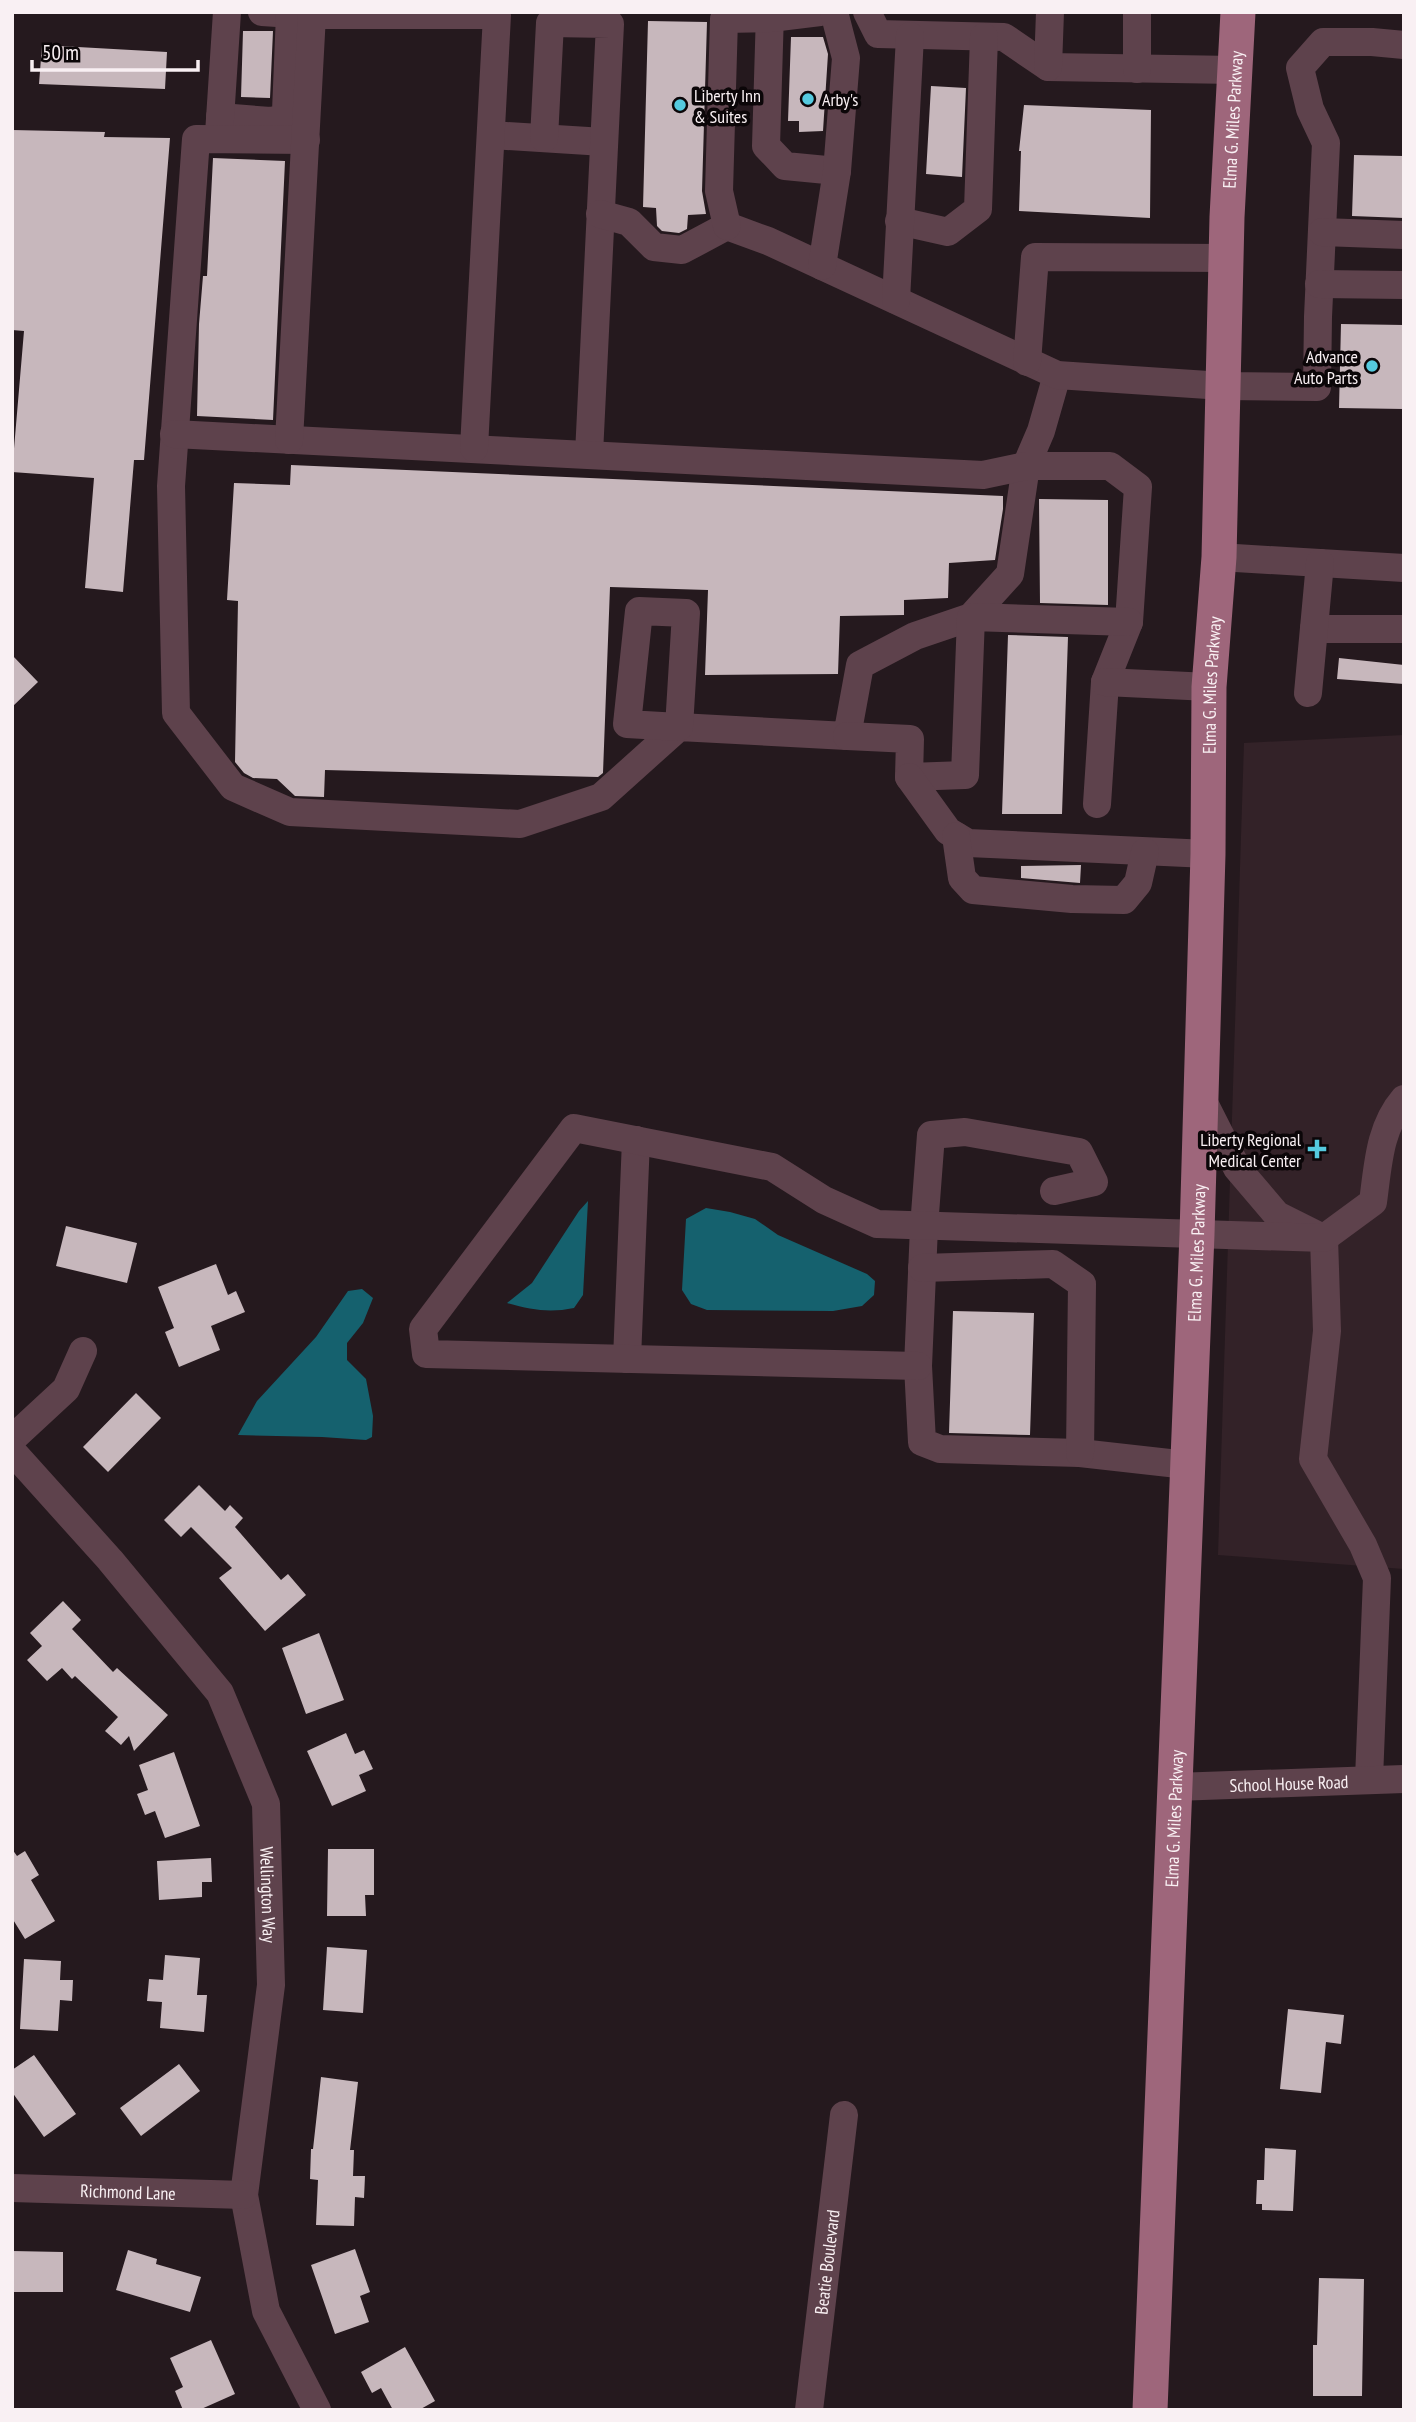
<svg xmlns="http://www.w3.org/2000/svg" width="1416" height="2422" viewBox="0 0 1416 2422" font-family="'PT Sans Narrow',sans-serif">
  <rect width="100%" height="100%" fill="#25191e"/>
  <path fill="#332228" d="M1404,735V1569L1218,1555L1244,743Z"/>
  <path fill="#15616e" d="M588,1201L583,1295L574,1308C550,1313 531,1310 507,1303L532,1283L579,1211Z
    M706,1208L730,1212L755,1219L778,1235L867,1274L875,1281L874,1295L862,1306L833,1311L707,1310L691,1304L682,1290L686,1219Z
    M362,1289L373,1298L363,1323L347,1343V1360L366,1379L373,1416L372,1437L366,1440L322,1437L238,1435L257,1401L316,1337L348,1291Z"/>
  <path fill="#c7b7bc" d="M648,21L707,22L702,191L706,214L688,215L687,229L679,233L662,231L657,226L656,208L643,207Z
    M243,31H273L270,98L241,97Z
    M791,37H823L828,54L823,131L799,132V121H788Z
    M42,45L167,52L165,89L39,84Z
    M931,86L966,88L962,177L926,174Z
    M1024,105L1151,110L1150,218L1019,211L1021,151H1019Z
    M12,130L105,132L104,137L170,138L144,460H134L123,592L85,588L94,478L12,472L24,331L12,330Z
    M1354,155L1404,156V218L1352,216Z
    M213,158L285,161L273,420L197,416L199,324L203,276H207Z
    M1341,324L1404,325V409L1339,408Z
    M291,465L1003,496V509L995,560L949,563L948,598L904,600V615L840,616L838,674L705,675L708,590L610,587L603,773L598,777L325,770L324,797L295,796L277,779L253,778L244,773L235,762L238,601L227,600L234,483L290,485Z
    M1039,499L1108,500V605L1040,603Z
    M1008,635L1068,637L1062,814H1002Z
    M12,655L38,682L12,707Z
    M1339,658L1404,665V684L1337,679Z
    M1081,865L1080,883L1021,878V866Z
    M66,1226L137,1243L127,1283L56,1266Z
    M216,1264L228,1295L236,1291L245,1312L211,1326L220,1350L179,1367L165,1332L174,1328L158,1287Z
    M953,1311L1034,1313L1030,1435L949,1433Z
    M136,1393L161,1418L108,1472L83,1447Z
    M199,1485L225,1511L230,1505L243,1518L235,1527L281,1580L288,1574L306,1595L265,1631L219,1578L232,1568L191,1527L181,1537L164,1520Z
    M63,1601L81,1620L72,1629L113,1672L117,1668L168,1715L134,1751L129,1736L121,1745L105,1731L118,1717L75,1676L72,1679L62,1668L47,1681L27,1660L42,1646L30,1633Z
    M319,1633L344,1700L306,1714L282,1648Z
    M346,1733L355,1754L364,1750L373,1769L359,1775L366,1791L332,1806L307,1751Z
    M174,1752L200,1826L165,1838L155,1811L145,1815L137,1794L148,1790L139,1765Z
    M12,1849L17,1856L25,1851L39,1875L31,1880L55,1921L25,1939L12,1918Z
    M328,1849H374V1895H365L366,1916H327Z
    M211,1858L212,1882H202V1897L159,1900L157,1861Z
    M327,1947L367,1950L363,2013L323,2010Z
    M165,1955L200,1958L197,1995H207L204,2032L160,2028L162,2002L147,2001L149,1979L163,1980Z
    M24,1959L61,1961L60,1980H73L72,2001L60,2000L58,2031L20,2029Z
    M1288,2009L1344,2015L1341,2044L1326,2042L1321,2093L1280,2089Z
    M34,2055L76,2114L44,2137L12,2092V2070Z
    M179,2064L200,2091L141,2136L120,2108Z
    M321,2077L358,2082L350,2150H354L353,2176H365L364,2198L355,2197L354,2226L316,2225L318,2180L310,2179L311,2149H313Z
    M1265,2148L1296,2150L1293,2211L1262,2210V2204H1256L1257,2180H1264Z
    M355,2249L370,2292L360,2296L369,2322L335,2334L311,2265Z
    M128,2250L157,2259L156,2264L201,2277L190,2312L116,2290Z
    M12,2251L63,2252V2292H12Z
    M1319,2278L1364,2279L1362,2396H1313V2345H1317Z
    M211,2340L235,2394L199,2410H183L175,2391L183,2387L170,2358Z
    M405,2347L435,2401L419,2410H393L381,2388L372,2393L361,2372Z"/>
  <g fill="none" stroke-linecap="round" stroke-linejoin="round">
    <g stroke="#5e424c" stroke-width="28">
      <path d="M262,12L308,15"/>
      <path d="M770,12L766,146L785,166L837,171"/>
      <path d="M867,12L878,34L1004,37L1048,67L1235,70"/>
      <path d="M1048,67L1050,12"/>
      <path d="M1137,69V12"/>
      <path d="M220,117L270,121C278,120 282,118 286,111L290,14"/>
      <path d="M219,134L227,12"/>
      <path d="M491,135L604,142"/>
      <path d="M544,138L550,23L610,24L589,454"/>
      <path d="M306,140L196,139L171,486L176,713L233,787L290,812L520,824L601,797L679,727L847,736L860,665L915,636L971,617L1010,574L1026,466L1041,431L1057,375"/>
      <path d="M600,214L629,222L654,247L682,250L727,226"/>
      <path d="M899,221L948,232L978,209L984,37"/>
      <path d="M727,226L768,241L1057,375L1223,386L1317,387L1318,317L1326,143L1310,109L1300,68L1323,42H1372L1404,45"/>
      <path d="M727,226L719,191L724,19L771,18L820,12"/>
      <path d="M1322,232L1404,235"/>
      <path d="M822,266L837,171L846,58L834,12"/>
      <path d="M1319,284L1404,285"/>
      <path d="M896,300L910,36"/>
      <path d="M1027,362L1035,257L1227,258"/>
      <path d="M174,434L983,475L1026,466H1110L1138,487L1129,622L1105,682L1097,804"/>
      <path d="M289,440L312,15H497L474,448"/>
      <path d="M1219,557L1404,568"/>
      <path d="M639,611L686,613L679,727L627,724Z"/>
      <path d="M1314,629H1404"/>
      <path d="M1105,682L1209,687"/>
      <path d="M1308,693L1320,563"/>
      <path d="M847,736L910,739L909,777L965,775L971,617L1129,622"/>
      <path d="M909,777L948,831L968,843L1208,854"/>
      <path d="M956,836L962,878L973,890L1072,899L1124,900L1138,883L1145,852"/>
      <path d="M1201,1097L1237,1168L1277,1215L1315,1234"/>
      <path d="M1054,1191L1094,1182L1079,1152L965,1132L931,1135L924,1227L918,1366L922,1442L940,1449L1080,1453L1187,1465"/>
      <path d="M1324,1238L1327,1331L1313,1459L1363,1545L1377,1578L1369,1779"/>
      <path d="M922,1268L1053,1264L1082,1284L1080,1453"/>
      <path d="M627,1359L636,1140"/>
      <path d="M918,1366L426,1354L423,1329L574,1128L772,1167L824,1200L877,1224L1324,1238L1373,1202C1378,1166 1379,1128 1404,1099"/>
      <path d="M12,1439L66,1389L83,1351"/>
      <path id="s1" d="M12,1451L110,1560L220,1693L266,1804L271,1985L244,2195L266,2311L317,2410"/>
      <path id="s2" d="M1175,1787L1404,1779"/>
      <path id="s3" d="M12,2188L244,2195"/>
      <path id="s4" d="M809,2410L844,2115"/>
    </g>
    <path stroke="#9e667b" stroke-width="35" id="s5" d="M1150,2410L1197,1234L1208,854L1209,687L1219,557L1227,217L1238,12"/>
  </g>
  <g fill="#55cadf" stroke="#0b0608" stroke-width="2.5">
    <circle cx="808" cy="99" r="7"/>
    <circle cx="680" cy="105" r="7"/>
    <circle cx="1372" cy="366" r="7"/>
    <path d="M1313.5 1138.5h7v7h7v7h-7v7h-7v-7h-7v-7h7z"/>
  </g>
  <g text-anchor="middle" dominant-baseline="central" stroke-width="7" stroke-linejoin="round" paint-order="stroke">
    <g font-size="18" fill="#f9f0f3" stroke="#0b0608" text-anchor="start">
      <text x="694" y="95">Liberty Inn<tspan x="694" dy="21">&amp; Suites</tspan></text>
      <text x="822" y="99">Arby's</text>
      <text x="1358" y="356" text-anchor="end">Advance<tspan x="1358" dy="21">Auto Parts</tspan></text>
      <text x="1301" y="1139" text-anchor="end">Liberty Regional<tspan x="1301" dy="21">Medical Center</tspan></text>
    </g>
    <g font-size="18" fill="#f9f0f3" stroke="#0b0608">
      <text stroke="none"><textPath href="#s5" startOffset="2292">Elma G. Miles Parkway</textPath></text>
      <text stroke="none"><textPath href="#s5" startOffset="1726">Elma G. Miles Parkway</textPath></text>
      <text stroke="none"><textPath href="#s5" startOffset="1158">Elma G. Miles Parkway</textPath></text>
      <text stroke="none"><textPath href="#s2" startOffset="114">School House Road</textPath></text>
      <text stroke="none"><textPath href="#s5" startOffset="592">Elma G. Miles Parkway</textPath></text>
      <text stroke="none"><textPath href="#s1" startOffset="530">Wellington Way</textPath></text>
      <text stroke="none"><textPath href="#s3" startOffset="116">Richmond Lane</textPath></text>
      <text stroke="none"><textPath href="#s4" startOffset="149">Beatie Boulevard</textPath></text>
    </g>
  </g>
  <rect width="1416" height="2422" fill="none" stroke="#f9f0f3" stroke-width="28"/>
  <path d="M32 60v10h166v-10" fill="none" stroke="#f9f0f3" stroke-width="3.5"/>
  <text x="42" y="60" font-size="21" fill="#f9f0f3" stroke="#0b0608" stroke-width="5" paint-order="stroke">50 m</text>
</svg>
